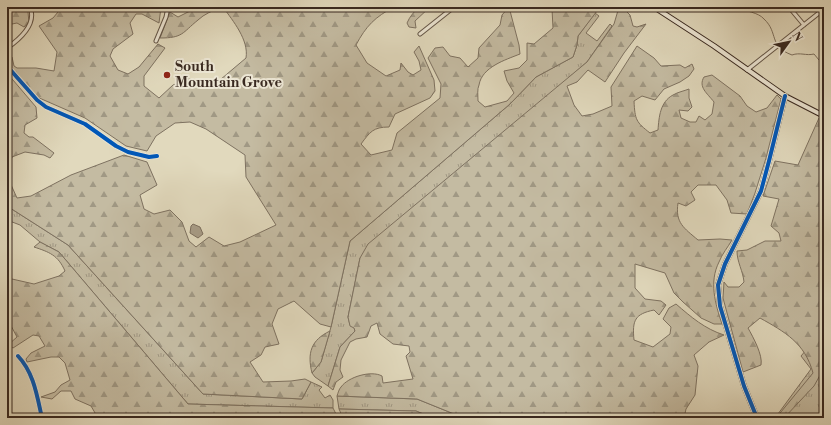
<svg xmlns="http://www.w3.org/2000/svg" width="831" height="425" viewBox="0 0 831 425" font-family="'Libre Bodoni',serif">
  <defs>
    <pattern id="grass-tufts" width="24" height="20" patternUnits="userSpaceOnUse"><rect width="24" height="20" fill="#c4bba2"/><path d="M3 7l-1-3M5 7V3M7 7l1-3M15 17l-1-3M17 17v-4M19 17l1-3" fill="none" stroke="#a09884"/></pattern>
    <pattern id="forest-firs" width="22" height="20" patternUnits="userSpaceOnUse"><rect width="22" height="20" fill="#c4bba2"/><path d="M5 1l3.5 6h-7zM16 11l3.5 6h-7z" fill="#a09884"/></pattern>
  </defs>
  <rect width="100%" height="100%" fill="#e1d9bd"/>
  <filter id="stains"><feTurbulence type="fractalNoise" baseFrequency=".005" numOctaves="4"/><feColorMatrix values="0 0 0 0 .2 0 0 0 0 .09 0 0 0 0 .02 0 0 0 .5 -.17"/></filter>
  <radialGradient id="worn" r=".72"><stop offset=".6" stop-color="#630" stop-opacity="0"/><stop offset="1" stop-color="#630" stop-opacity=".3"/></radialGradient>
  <path fill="url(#grass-tufts)" stroke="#7e7261" d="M595,13L599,16L586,33L597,41L610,24L612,26L587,62L360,258L348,317L350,325L354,327L355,331L340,347L328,386L315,377L312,373L321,362L331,327L350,241L510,104L536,77L573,57L577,45L578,36Z
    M7,206L68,245L203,394L302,399L311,382L322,387L319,390L325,398L330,395L333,400V408L188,404L59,252L40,242L20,225L7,220Z
    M824,329V418H775L811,369L801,356Z
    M337,396L417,399L464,418H433L416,411L339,409Z"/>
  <path fill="url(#forest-firs)" stroke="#7e7261" d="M10,7H25L28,12L29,23L24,27L17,23L7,25V10Z
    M55,7H161L159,23L142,14H136L130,23L133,34L113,49L110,56L118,70L128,74L139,67L158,44L165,48L144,76V86L159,98L173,85L189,79L214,85L246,58C249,40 233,21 223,7H394C375,17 366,26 356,45L367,63L386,76L400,70L401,63L408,72L413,75L421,70L419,61L414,52L419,46L434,80L435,91L430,98L395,114L389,127C373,127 370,132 361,144L371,155L392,150L397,133L440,98L441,84L428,58L435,48L443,47L450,56L460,58L468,67L478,58L479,48L500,25L502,15L509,7L519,45L520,54C505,60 482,67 479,85C477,89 478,96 478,101L485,107L507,101L514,93L507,81L504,71L519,68L527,60V43L534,44L553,28L552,9L550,7H579L581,11H588L593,7H610L597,11L578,36L577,45L573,57L536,77L510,104L350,241L331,327L320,324L294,301L278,309L272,324L279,344L265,347L261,355L250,362L263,382L291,381L305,379L311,382L302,399L203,394L68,245L7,206V176L17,198L31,196L71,175L124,155L147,162L157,185L140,195L144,209L154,214L170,210L182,222L189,241L196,247L209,237L224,246L240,242L276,225L246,177L245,155L206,129L190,122L175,123L156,136L147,151L126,146L85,118L37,97L7,62V54L12,57L14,66L17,68H36L54,71L57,52L39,26L53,18L58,12Z
    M198,7H220C213,11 204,14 198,20C182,33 183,38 160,38L170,12L178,17Z
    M419,7H430L415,21L416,28L409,27L407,23C410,16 414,12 419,7Z
    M619,7H625V10L630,15L633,26L637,27L646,24L624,53L605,82L588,70L577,82L567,86L574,105L582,116L593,114L612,106L611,87L637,46L654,58L661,66L680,65L685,68L692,64L694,69L689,76L680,82L664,89L655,100L642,96L634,101C635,120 636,122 650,133L658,130C659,117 660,102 673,95C678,92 684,91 689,89V98L692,107L688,111L679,110L681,118L690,122H696L699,116L705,120L712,114L714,102C707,93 698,87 704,77L712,75L740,96L747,106L756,112L767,108L777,95L781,99L766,158L755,193L747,214L731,213L727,200L716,185H698L691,192L695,200L686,206L678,203C675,223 684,228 698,240L720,239L732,240C728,247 722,254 719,262C709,282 715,303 722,324H714L701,318L683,302L674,293L665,273L635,264V288L645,299L661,301L666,305L659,315L654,310C635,314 632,320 634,340L653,347L670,334L671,327L663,319L669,308L676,304C691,317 705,329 724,335L709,342L694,355L698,366L695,395L686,409L684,418H464L417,399L337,396C338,393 339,389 341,387C348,377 371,370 382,376L383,383L413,379L406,356L410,352L409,346L393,344L380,334L377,323L371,326L367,337L356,339L350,342L341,360L340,370L343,377L336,382L333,390L328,386L340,347L355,331L354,328L350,326L348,317L360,258L368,244L587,62L614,24Z
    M7,73L36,107L37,118L25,125L24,133L29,137H33L54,153L50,158L44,155L25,152L12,157L7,174Z
    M819,118L824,120V368L814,386L784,418H776L813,373C805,343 785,332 760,318L748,328C753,337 763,355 761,365L743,372L723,298L724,282L728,287H739L744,282C743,271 737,262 737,251L747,250L765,241H781L779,233L771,226L779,199L763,196L775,161L798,165Z
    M40,242L59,252L188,404L333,408L338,418H98L91,406L75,399L71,391H61L52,399L41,397L55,392L61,385L70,380L65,363L59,357H51L27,362L26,359L31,353L45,346L39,336L33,335L13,348L8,345L17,337L9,322L7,323V282L12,279L34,284L59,276L65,271C58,255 49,252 34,247Z
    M330,331L321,362L312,373C307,353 311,340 330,331Z
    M339,409L416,411L433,418H343Z"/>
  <path fill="#a89d88" stroke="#7c6f5e" d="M193,224L200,227L203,234L198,238L190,233L191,226Z"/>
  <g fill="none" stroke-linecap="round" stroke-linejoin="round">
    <path stroke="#7c6f5e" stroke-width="1" d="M738,7C746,12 758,12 764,19C779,33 768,46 792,55C800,52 806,56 814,54L819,60L824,61"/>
    <defs>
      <path id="street" d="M789,7L804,25
        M420,34L454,7
        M156,41L166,17L168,7
        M7,48C20,39 37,24 30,7
        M7,66L37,100L46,107L85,124L116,146L128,152L149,157L157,156
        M747,70L824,9
        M18,356C34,373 37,396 42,418"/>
      <path id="secondary" d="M654,7L714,46L785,96L824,116
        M757,418L744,386L720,306L718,285L725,264L761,191L769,161L785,96"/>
    </defs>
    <use href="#street" stroke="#635547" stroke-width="5"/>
    <use href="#secondary" stroke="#392920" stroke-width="6"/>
    <use href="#street" stroke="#ece6d4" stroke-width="3"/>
    <use href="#secondary" stroke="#ece6d4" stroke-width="4"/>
    <defs>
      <path id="cycleway" d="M7,66L37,100L46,107L85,124L116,146L128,152L149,157L157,156
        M18,356C34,373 37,396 42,418
        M757,418L744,386L720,306L718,285L725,264L761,191L769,161L785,96"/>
    </defs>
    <use href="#cycleway" stroke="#ece6d4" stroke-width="6"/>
    <use href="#cycleway" stroke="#0057b8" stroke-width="4"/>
  </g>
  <circle fill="#8f2418" stroke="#ece6d4" stroke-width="1.5" cx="167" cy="75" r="4"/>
  <g text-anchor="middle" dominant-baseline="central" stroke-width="4" stroke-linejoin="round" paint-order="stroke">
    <g font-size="14" font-weight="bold" fill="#392920" stroke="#ece6d4" text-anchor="start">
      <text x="175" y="67">South<tspan x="175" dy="16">Mountain Grove</tspan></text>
    </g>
  </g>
  <rect width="831" height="425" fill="none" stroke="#e1d9bd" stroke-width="24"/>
  <rect x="8" y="8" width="815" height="409" fill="none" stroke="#392920" stroke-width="2"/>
  <rect x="12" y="12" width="807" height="401" fill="none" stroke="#392920"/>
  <g transform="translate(789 42) rotate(57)" stroke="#ece6d4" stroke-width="3" paint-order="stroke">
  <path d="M0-3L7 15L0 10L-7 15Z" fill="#392920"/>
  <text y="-6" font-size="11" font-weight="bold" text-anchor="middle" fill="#392920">N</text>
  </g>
  <rect width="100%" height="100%" filter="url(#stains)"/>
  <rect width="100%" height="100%" fill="url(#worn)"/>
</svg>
